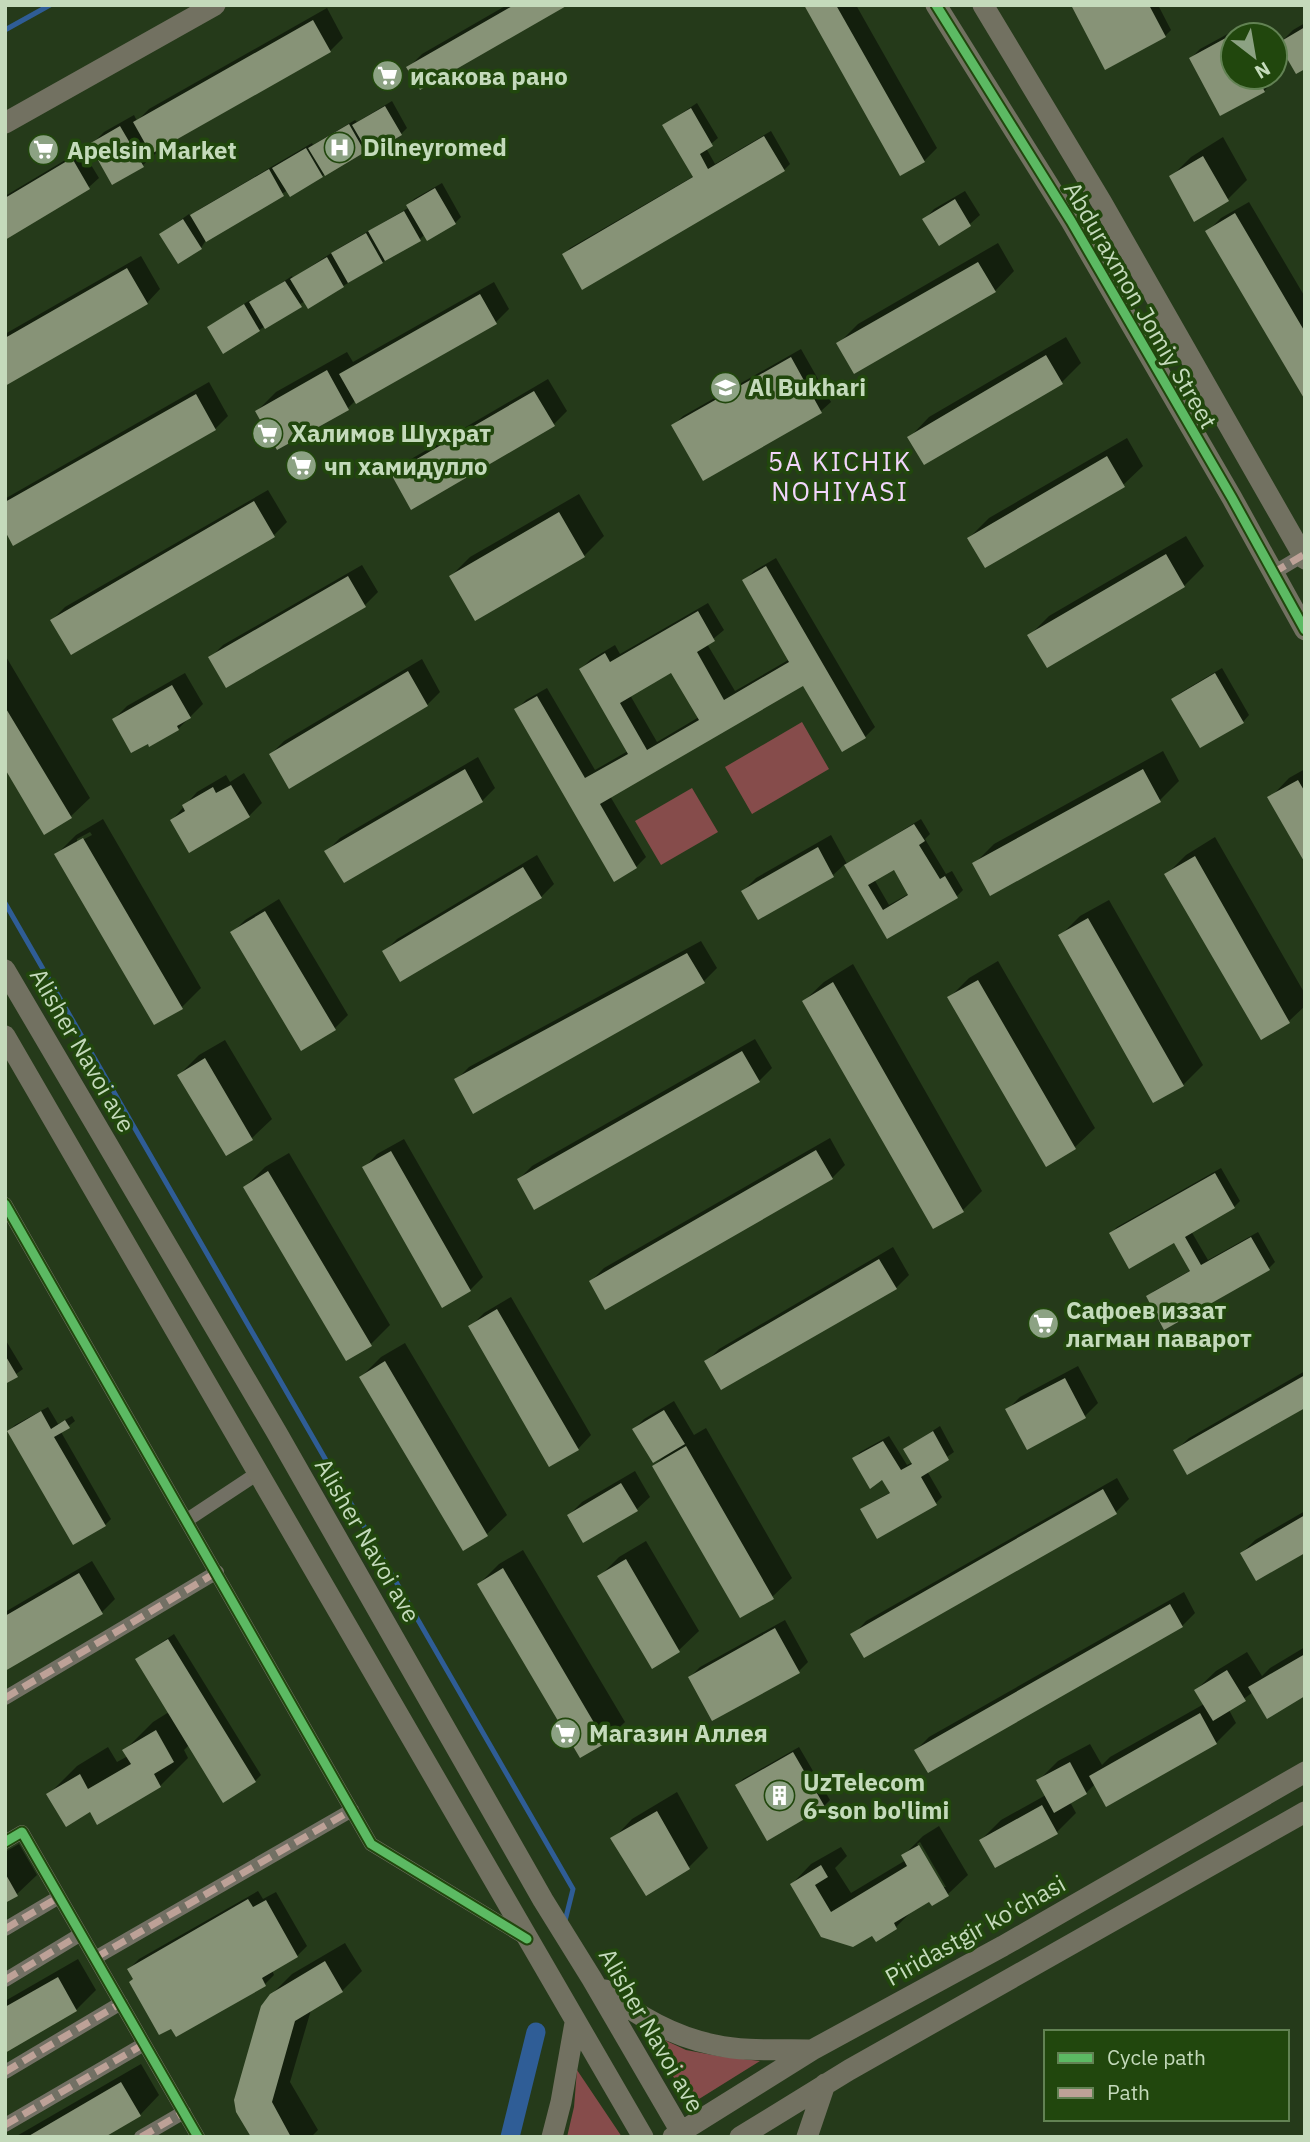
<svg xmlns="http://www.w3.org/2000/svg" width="1310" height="2142" viewBox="0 0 1310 2142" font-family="'IBM Plex Sans',sans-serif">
  <rect width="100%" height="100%" fill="#253a1a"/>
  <path fill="#864c4b" d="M802,722L829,769L752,814L725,767Z
    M692,788L718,832L661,865L635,821Z
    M643,2030L686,2050L718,2056L760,2061L691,2104Z
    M577,2070L622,2137H567L574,2107Z"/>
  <path fill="#0007" fill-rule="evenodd" d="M507,5H564L409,67L422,54Z
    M806,5H856L937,148L924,161Z
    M1073,5H1158L1171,30L1165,36Z
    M327,8L343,38L330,51L154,150L156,153L142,166L91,145L104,132L134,115L137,121L149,109Z
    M1305,23V67L1280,43L1293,30Z
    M1244,25L1249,35H1233V77H1272L1274,81L1264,91L1221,114L1191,58L1200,49Z
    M392,101L407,128L401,134L370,152L367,148L322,176L288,190L206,240L201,248L161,234L189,214L191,217L198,210L312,143L313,145L355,120L357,122Z
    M697,103L718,138L706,148L715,164L771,131L790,164L784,170L564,255L570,248L694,176L664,125Z
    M1223,137L1247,180L1228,199L1171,177L1191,157Z
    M82,150L99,178L89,187L5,238V196Z
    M442,183L461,217L455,223L425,234L419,240L343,286L305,301L259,330L209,327L250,300L252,302L292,276L293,278L339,248L410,207L408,205L414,199Z
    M965,191L980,215L970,224L925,219L934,209Z
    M1249,202L1305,297V397L1208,231L1221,218Z
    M998,243L1014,271L995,291L839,343L858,324Z
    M141,256L160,289L147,303L5,384V334Z
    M494,282L509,309L496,322L356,400L348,408L257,411L276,392L347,352L353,362Z
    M1066,337L1081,363L1062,382L910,437L929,417Z
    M801,349L831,402L821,411L703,478L673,426L683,416Z
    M548,379L567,411L554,424L393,475L406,462Z
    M209,382L228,416L215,429L5,528V499L8,497Z
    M1127,438L1143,466L1123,485L969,538L989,518Z
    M268,490L287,522L274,535L52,620L65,607Z
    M579,494L604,536L584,556L451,576L470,557Z
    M1186,536L1204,566L1184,586L1030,635L1049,616Z
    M776,558L875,727L865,737L804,683L610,796L646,857L636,867L516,710L526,700L547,688L595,770L628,751L581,669L590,660L615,645L620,654L708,603L724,630L707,644L735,691L790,659L744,581L754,571ZM672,671L699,717L657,742L630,695Z
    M362,565L378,592L365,605L210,658L223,645Z
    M5,655L90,798L70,817L5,766Z
    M422,659L440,692L427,705L271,754L284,741Z
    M1222,668L1249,715L1243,722L1173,699L1180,693Z
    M185,673L203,704L178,729L114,719L127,706Z
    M1163,751L1179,781L1160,800L974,864L994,844Z
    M478,757L495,788L482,801L327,851L340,838Z
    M1305,769V859L1270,798L1289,778Z
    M244,773L262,803L249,816L172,820L197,792L226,775L230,782Z
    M103,819L201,988L182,1007L57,854L76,835ZM90,832L92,835L77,843V839Z
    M921,819L930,834L925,839L946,874L952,871L963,890L957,896L888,937L845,864L833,875L743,891L756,878L831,835L847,864ZM894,867L910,893L889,905L874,879Z
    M1215,837L1305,994V1006L1289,1021L1261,1038L1166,875L1186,855Z
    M537,855L554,884L541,897L384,952L397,939Z
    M279,899L348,1015L335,1028L302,1048L232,933L245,920Z
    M1109,900L1203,1065L1183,1085L1060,936L1080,916Z
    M701,941L717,968L704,981L456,1080L469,1067Z
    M998,961L1095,1128L1075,1147L1046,1164L949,998L969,978Z
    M853,964L982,1191L963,1210L804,1001L824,982Z
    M755,1039L772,1068L759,1081L534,1207L519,1179L532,1166Z
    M225,1040L272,1119L252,1138L227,1154L179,1075L199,1055Z
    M830,1138L845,1165L832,1178L591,1281L604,1268Z
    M404,1139L483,1277L470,1290L364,1168L377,1154Z
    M289,1153L390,1325L371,1344L245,1187L265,1167Z
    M1221,1168L1240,1201L1234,1207L1191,1231L1208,1260L1258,1232L1275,1262L1269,1268L1148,1297L1154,1291L1191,1270L1175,1241L1111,1233L1117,1227Z
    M893,1247L909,1275L896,1288L706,1362L719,1349Z
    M511,1297L591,1435L578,1449L471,1326L484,1313Z
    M5,1339L23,1369L5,1382Z
    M405,1343L507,1515L487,1534L463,1549L361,1377L381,1357Z
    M1078,1366L1098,1403L1085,1416L1007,1410L1020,1397Z
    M1305,1371V1406L1175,1451L1189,1438Z
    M674,1401L694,1435L706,1428L792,1578L772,1597L654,1466L664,1456L634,1429L644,1419Z
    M48,1407L58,1424L72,1416L75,1421L61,1432L111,1519L105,1525L9,1431L15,1425Z
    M940,1426L954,1452L927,1471L942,1497L936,1503L863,1510L869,1504L891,1492L883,1478L854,1458L860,1452L889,1436L907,1465L913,1462L905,1449Z
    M635,1471L650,1497L636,1510L569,1515L582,1502Z
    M1117,1478L1129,1499L1116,1512L865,1656L853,1635L866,1621Z
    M1305,1511V1551L1242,1553L1255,1540Z
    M646,1541L699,1631L679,1650L653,1666L600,1576L619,1557Z
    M523,1550L625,1722L605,1741L581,1756L479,1584L499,1564Z
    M92,1561L115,1599L102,1612L5,1669V1612Z
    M1184,1592L1195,1613L1182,1626L916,1750L929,1737Z
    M785,1620L808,1662L799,1671L690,1677L700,1667Z
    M174,1634L261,1775L255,1781L189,1745L184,1750L188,1758L160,1786L98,1822L91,1810L49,1794L77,1766L108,1747L117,1762L128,1756L125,1750L153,1722L169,1712L137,1659Z
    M1305,1647V1694L1253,1692L1229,1710L1236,1723L1216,1743L1107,1805L1095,1784L1086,1793L1070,1802L1076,1813L1057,1832L981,1840L1001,1820L1046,1795L1038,1781L1058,1761L1090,1744L1102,1765L1110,1757L1204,1704L1196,1690L1216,1671L1247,1652L1262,1676L1270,1668Z
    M799,1747L830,1800L824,1806L737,1785L743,1779Z
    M677,1792L708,1848L689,1867L613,1839L632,1819Z
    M939,1826L968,1875L948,1894L932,1904L930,1900L914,1909L896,1927L876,1939L873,1934L853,1945L792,1884L811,1864L841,1847L847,1856L835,1868L851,1893L906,1860L903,1856L923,1836ZM920,1842L946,1887H942L917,1844Z
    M19,1844L37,1875L17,1894L5,1901V1852Z
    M258,1891L263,1899L276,1892L307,1946L297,1956L272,1970L274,1975L265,1984L135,1978L129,1969L139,1959Z
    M345,1943L362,1971L342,1991L311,2010L290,2082L318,2130L311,2137H253L271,1995L292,1974Z
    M78,1959L96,1990L76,2010L5,2051V2001Z
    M141,2064L159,2095L140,2115L101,2137H15Z"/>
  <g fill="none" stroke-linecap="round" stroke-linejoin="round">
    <path stroke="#2f5d96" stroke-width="5" d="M5,30L50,5
      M5,903L573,1889L565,1921"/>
    <path stroke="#2f5d96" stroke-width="19" d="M510,2137L536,2032"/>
  </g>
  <path fill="#879377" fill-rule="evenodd" d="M514,5H568L420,90L406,67Z
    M804,5H836L925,162L900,176Z
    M1071,5H1149L1166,37L1105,70Z
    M313,20L331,52L151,154L133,122Z
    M1305,27V69L1296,74L1278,43Z
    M1233,34V77H1257L1265,92L1220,116L1189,58Z
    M385,106L402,135L369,154L352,125Z
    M691,108L713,146L700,154L708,169L764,136L785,171L582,290L562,254L693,177L662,125Z
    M349,124L365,152L325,176L308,148Z
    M120,126L144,167L112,185L89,144Z
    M306,148L323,177L290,197L272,168Z
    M1203,156L1229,201L1194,222L1169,176Z
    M72,158L90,189L5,240V198Z
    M269,169L284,196L206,242L190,215Z
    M435,188L456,224L427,241L406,205Z
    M955,199L971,226L939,246L922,219Z
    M404,211L421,241L385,261L368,231Z
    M1235,213L1305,332V400L1205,231Z
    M183,219L202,249L178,264L159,234Z
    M366,233L383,263L348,283L331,253Z
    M327,257L344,287L308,309L290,279Z
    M978,262L996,292L854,374L836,343Z
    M127,268L148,304L5,386V338Z
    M285,281L302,307L265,329L249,302Z
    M480,294L497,324L356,404L339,374Z
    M244,304L260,331L223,354L207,327Z
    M1046,355L1063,384L924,465L907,437Z
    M791,357L822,413L703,481L671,425Z
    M327,370L349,410L277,450L255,411Z
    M534,391L555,426L411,510L391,474Z
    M196,394L216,430L13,546L5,531V502Z
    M1107,456L1125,487L985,568L967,538Z
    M254,501L275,537L71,655L50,620Z
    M559,512L585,557L475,621L449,576Z
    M1166,554L1185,587L1047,668L1027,635Z
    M766,566L866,738L842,752L803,686L600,804L637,868L614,882L514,709L537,696L585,778L628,754L579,669L605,653L610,662L698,611L715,641L697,652L724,700L789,662L742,580ZM671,673L699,720L647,750L620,703Z
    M348,576L366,607L226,688L208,657Z
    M408,671L428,706L289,789L269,754Z
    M1215,673L1244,723L1200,748L1171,699Z
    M172,685L191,718L177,726L179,730L149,747L148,744L131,753L112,719Z
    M5,707L72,818L44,835L5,769Z
    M465,769L483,802L344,883L324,851Z
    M1143,769L1161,802L990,896L972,863Z
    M1298,780L1305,792V863L1267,797Z
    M231,785L250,817L189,853L170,820L185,811L182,805L213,787L216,793Z
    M914,824L925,841L919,845L940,879L945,876L958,898L887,939L844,865ZM894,870L908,895L883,910L868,885Z
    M83,838L183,1009L154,1025L54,854Z
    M818,847L834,877L758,920L741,891Z
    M1195,856L1290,1023L1261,1040L1164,874Z
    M523,867L542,898L400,982L382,951Z
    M265,911L336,1030L301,1051L230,932Z
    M1088,918L1184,1086L1153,1103L1058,935Z
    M687,953L705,983L473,1114L454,1079Z
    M978,980L1076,1149L1046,1167L947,997Z
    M833,982L964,1212L933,1229L802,1001Z
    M742,1051L760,1082L534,1210L517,1179Z
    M205,1058L253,1140L226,1156L177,1075Z
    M816,1150L833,1179L605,1310L589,1281Z
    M391,1151L471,1291L442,1308L362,1167Z
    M268,1171L372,1346L346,1361L243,1187Z
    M1215,1173L1235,1208L1185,1237L1201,1265L1251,1237L1270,1270L1164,1330L1146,1296L1190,1271L1174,1243L1129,1269L1109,1233Z
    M879,1259L897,1289L721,1390L704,1361Z
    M497,1309L579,1450L549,1467L468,1326Z
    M5,1355L18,1377L5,1384Z
    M385,1361L488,1536L463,1551L359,1377Z
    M1305,1375V1408L1187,1475L1173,1450Z
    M1065,1378L1086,1418L1027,1450L1005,1409Z
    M664,1410L685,1444L653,1463L632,1429Z
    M41,1411L51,1429L65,1420L70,1428L54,1437L106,1526L73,1545L7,1431Z
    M933,1431L949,1460L921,1477L937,1505L877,1539L860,1509L890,1493L882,1480L870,1489L852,1458L883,1441L901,1470L912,1464L903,1449Z
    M686,1446L774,1599L740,1618L652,1466Z
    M621,1483L638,1511L583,1543L567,1515Z
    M1103,1489L1117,1514L864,1658L850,1634Z
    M1305,1515V1553L1256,1581L1240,1553Z
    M626,1559L680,1652L652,1669L597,1576Z
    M503,1568L606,1743L580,1758L477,1584Z
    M79,1573L103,1614L5,1671V1616Z
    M1170,1604L1183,1627L928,1773L914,1750Z
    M775,1628L800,1673L712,1721L688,1677Z
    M168,1639L256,1782L223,1803L135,1659Z
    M1305,1654V1696L1267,1719L1248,1687Z
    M1227,1670L1246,1701L1213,1721L1194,1690Z
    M1200,1713L1217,1744L1106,1807L1089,1776Z
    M156,1730L174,1762L154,1774L161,1787L97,1825L90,1812L66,1827L46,1794L80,1774L88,1789L131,1764L122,1750Z
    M793,1752L825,1807L767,1841L735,1785Z
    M1070,1762L1087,1794L1054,1813L1036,1780Z
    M1042,1805L1058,1834L995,1868L979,1840Z
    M657,1811L690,1869L646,1896L610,1838Z
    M919,1845L949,1896L932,1906L929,1902L894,1923L897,1929L876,1942L872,1936L853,1947L821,1937L790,1884L821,1865L828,1877L815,1885L831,1912L907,1866L901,1855Z
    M5,1873L18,1896L5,1903Z
    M248,1899L253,1907L266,1900L298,1957L262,1978L266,1986L176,2037L171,2029L159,2035L129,1982L133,1979L127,1969Z
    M325,1961L343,1992L295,2021L272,2102L291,2137H251L236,2112L234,2100L261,2006L270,1994Z
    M58,1977L77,2011L5,2053V2007Z
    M121,2082L141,2116L105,2137H27Z"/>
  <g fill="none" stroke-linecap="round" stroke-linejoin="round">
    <path stroke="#727064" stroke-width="14" d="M1273,573L1305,554
      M5,1204L371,1844L527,1939
      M187,1520L258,1473
      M5,1698L217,1572
      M5,1842L22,1832L198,2137
      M5,1929L59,1897
      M95,1958L352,1810
      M5,1980L81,1934
      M5,2072L121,2003
      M5,2125L144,2044
      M141,2137L184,2112"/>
    <path stroke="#727161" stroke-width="21" d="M936,5L1071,221L1232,498L1305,630
      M983,5L1102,203L1305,559
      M5,123L215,5
      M5,970L277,1433L543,1900L592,1979L684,2137
      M5,1036L643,2137
      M605,1990C637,2016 674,2037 715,2045C746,2052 780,2049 812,2050
      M552,2137L561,2102L575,2023
      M673,2137L812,2050L1003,1946L1305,1772
      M740,2137L849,2070L1305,1812
      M807,2137L825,2084"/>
    <path stroke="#bda197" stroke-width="7" stroke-dasharray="14 7" stroke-linecap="butt" d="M1273,573L1305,554
      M5,1698L217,1572
      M5,1929L59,1897
      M95,1958L352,1810
      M5,1980L81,1934
      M5,2072L121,2003
      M5,2125L144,2044
      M141,2137L184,2112"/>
    <defs>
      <path id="cycleway" d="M936,5L1071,221L1232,498L1305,630
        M5,1204L371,1844L527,1939
        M5,1842L22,1832L198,2137"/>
    </defs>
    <use href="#cycleway" stroke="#21470d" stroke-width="13"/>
    <use href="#cycleway" stroke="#5cba63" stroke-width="9"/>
  </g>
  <defs>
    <symbol id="supermarket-disc" viewBox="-11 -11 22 22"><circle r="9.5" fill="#8ca283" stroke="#21470d"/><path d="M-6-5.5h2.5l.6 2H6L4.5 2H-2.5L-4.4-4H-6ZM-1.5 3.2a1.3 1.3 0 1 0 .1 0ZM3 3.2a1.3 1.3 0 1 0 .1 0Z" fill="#fff"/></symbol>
    <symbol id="hospital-disc" viewBox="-11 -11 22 22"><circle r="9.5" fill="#8ca283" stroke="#21470d"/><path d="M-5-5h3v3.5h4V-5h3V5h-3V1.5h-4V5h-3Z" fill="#fff"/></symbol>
    <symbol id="school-disc" viewBox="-11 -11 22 22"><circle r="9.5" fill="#8ca283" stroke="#21470d"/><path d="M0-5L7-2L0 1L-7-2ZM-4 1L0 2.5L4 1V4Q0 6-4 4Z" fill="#fff"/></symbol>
    <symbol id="building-disc" viewBox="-11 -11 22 22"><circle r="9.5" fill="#8ca283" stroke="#21470d"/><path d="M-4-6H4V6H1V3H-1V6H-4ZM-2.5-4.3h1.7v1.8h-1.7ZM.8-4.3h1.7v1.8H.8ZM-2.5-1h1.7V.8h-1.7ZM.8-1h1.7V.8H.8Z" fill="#fff"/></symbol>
  </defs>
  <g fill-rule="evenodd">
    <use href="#supermarket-disc" x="370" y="58" width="35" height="35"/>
    <use href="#hospital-disc" x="322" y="130" width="35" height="35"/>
    <use href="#supermarket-disc" x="26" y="132" width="35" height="35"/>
    <use href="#school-disc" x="708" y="370" width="35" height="35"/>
    <use href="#supermarket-disc" x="250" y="416" width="35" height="35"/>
    <use href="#supermarket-disc" x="284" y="448" width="35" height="35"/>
    <use href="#supermarket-disc" x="1026" y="1306" width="35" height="35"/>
    <use href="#supermarket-disc" x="548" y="1716" width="35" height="35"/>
    <use href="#building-disc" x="762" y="1778" width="35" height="35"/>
  </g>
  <g text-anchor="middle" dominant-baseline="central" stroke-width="7" stroke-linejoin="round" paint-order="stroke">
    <g font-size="24" font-weight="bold" fill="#c4dabb" stroke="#21470d" text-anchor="start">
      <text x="410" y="76">исакова рано</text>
      <text x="363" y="147">Dilneyromed</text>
      <text x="67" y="150">Apelsin Market</text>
      <text x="748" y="387">Al Bukhari</text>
      <text x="291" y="433">Халимов Шухрат</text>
      <text x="324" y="466">чп хамидулло</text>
      <text x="1066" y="1310">Сафоев иззат<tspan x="1066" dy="28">лагман паварот</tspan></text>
      <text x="589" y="1733">Магазин Аллея</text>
      <text x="803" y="1782">UzTelecom<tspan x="803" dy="28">6-son bo'limi</tspan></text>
    </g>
    <g font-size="24" fill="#c4dabb" stroke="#21470d">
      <text transform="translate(1141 305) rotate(60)">Abduraxmon Jomiy Street</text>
      <text transform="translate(83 1050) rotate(60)">Alisher Navoi ave</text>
      <text transform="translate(368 1540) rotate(60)">Alisher Navoi ave</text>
      <text transform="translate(975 1930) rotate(-29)">Piridastgir ko'chasi</text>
      <text transform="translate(652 2030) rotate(60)">Alisher Navoi ave</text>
    </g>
    <g font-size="26" letter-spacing="2" fill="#f1d5fb" stroke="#21470d">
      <text x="840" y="461">5A KICHIK<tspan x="840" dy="30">NOHIYASI</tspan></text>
    </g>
  </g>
  <rect width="1310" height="2142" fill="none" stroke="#c4dabb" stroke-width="14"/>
  <rect x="1044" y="2030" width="245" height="91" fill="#21470d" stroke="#628253" stroke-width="2"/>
  <rect x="1058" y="2053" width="35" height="10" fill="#5cba63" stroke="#628253" stroke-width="2"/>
  <text x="1107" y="2065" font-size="21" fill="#c4dabb">Cycle path</text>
  <rect x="1058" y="2088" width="35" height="10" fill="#bda197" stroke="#628253" stroke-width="2"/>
  <text x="1107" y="2100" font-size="21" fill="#c4dabb">Path</text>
  <g transform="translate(1254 56) rotate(149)"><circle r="33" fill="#21470d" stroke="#628253" stroke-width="2"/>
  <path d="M0-5L12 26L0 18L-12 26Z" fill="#8ca283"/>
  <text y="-10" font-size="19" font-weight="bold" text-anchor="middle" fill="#c4dabb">N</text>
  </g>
</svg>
